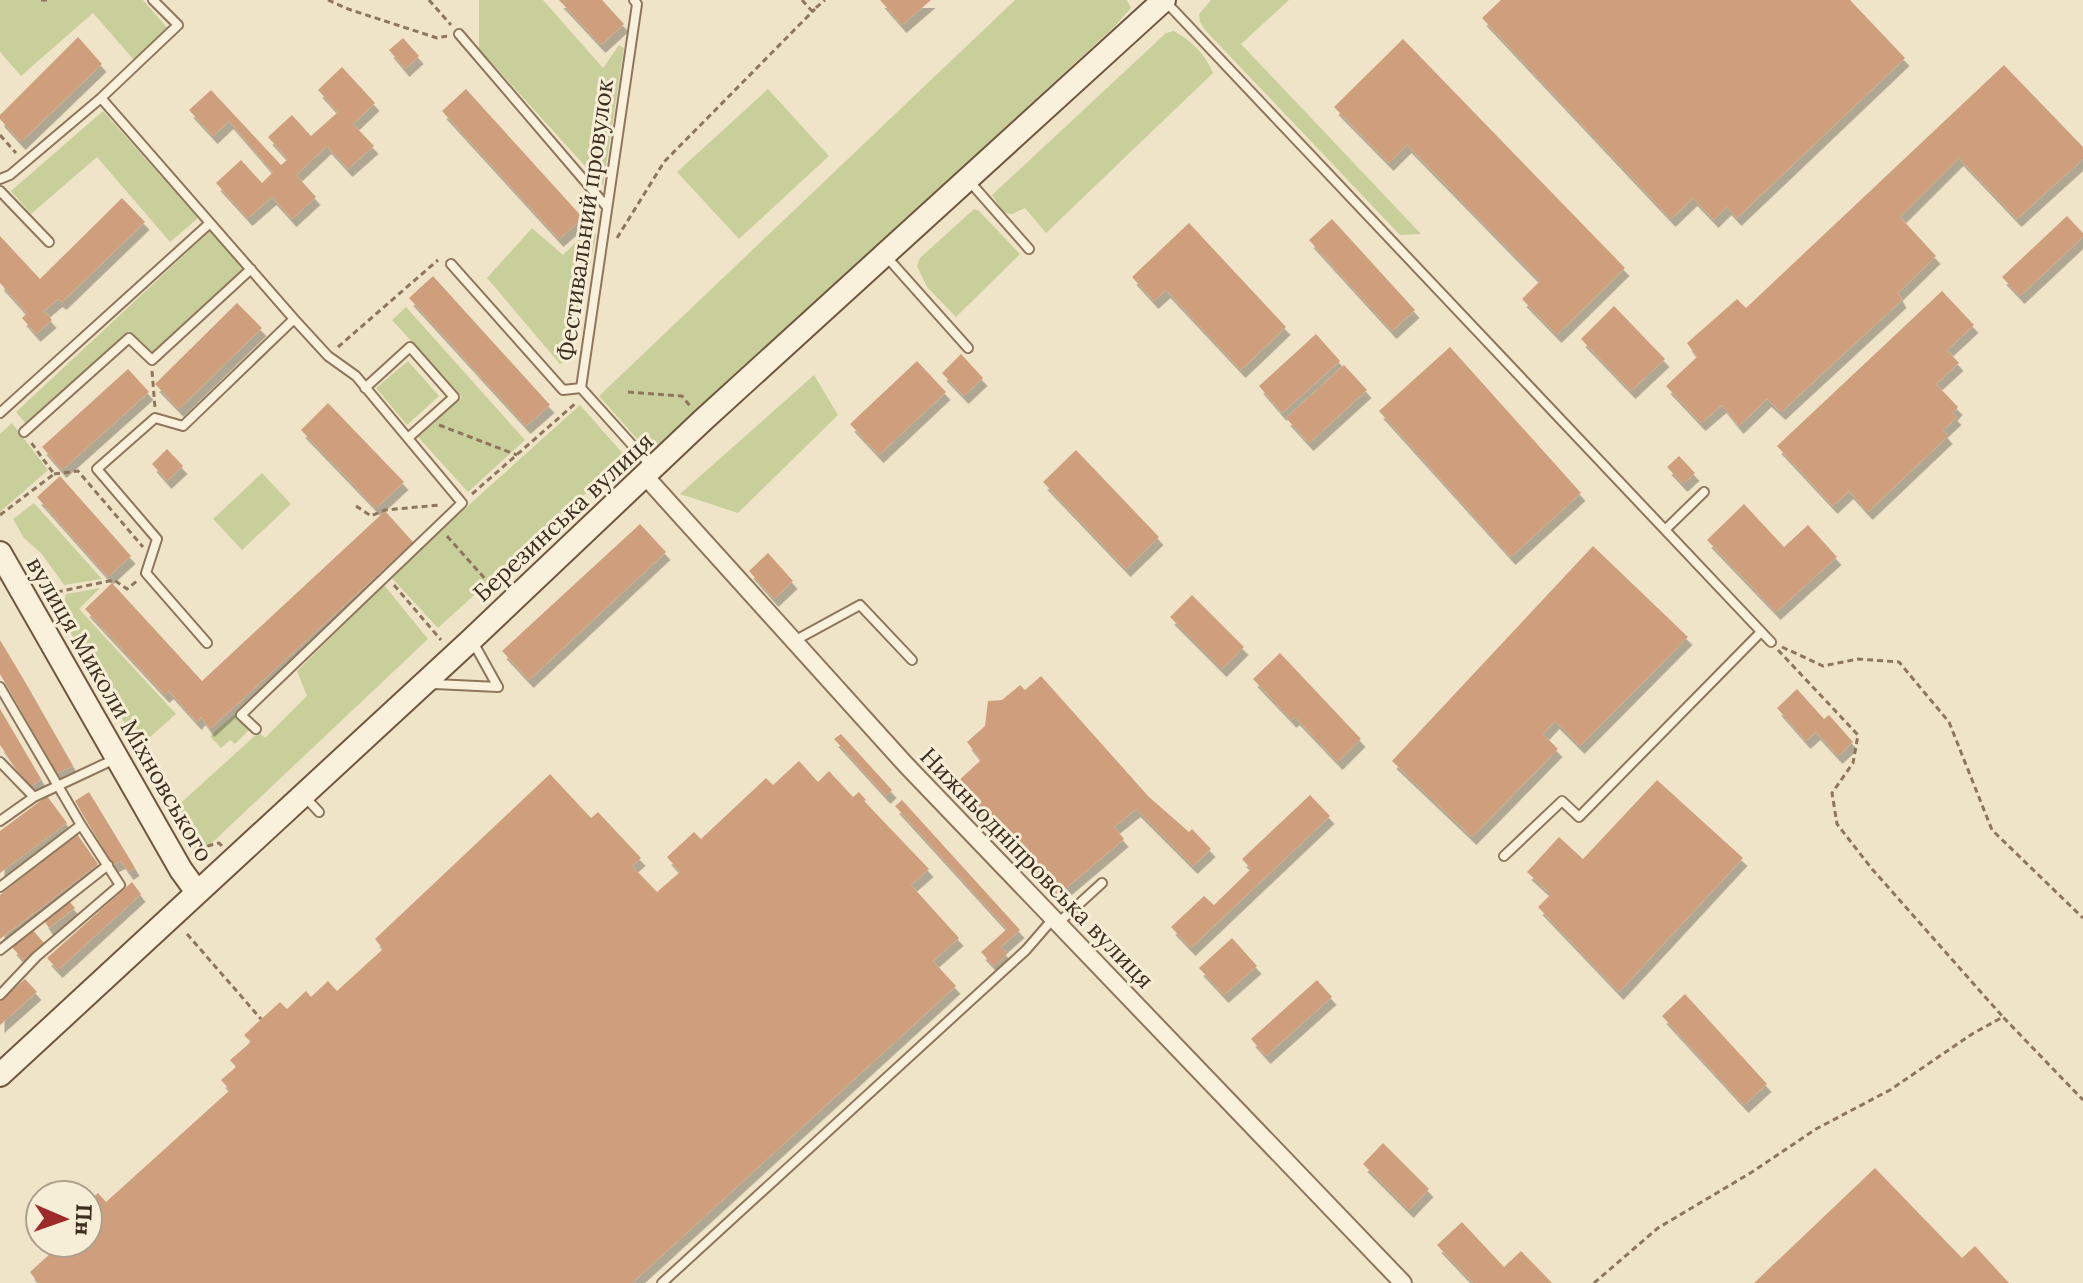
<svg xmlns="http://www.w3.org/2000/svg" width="2083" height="1283" viewBox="0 0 2083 1283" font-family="Lora,serif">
  <defs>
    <filter id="shadow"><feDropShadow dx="4.5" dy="8" stdDeviation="0" flood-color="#0004"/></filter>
  </defs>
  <rect width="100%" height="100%" fill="#f0e4c8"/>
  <path fill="#c9cf9b" d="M0,0H143L169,30L134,60L93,13L21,76L0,52Z
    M479,0H543L603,68L619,45L624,48L603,186L479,49Z
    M1015,0H1127L1131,8L1114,27L668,438L656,447L647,450L599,396Z
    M1211,0H1289L1241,44L1421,234L1400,235L1206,31L1200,22L1199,14Z
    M1174,31C1192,41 1205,54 1213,73L1046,233L1025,208L1012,214L1004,213L992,195L1166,33Z
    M768,89L829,156L739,239L677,172Z
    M103,111L198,218L170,242L97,157L31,214L11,191Z
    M974,209L979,211L1020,254L956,317L927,287L917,266L920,258Z
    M532,228L563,255L590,228L596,235L570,360L560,364L487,278Z
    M210,231L245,269L151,355L129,331L27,425L16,412Z
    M406,307L525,440L468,492L418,437L462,397L392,320Z
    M408,361L439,396L407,425L376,388Z
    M814,375L838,415L738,513L680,494Z
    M580,405L626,457L438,628L390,576Z
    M12,423L48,470L0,512V434Z
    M262,473L291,504L242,550L213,519Z
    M34,503L102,579L64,585L42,554L24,538L13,519Z
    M384,585L428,639L197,857L172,811L259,732L265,738L307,696L297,671Z
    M100,588L79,609L176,714L139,747L61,617L66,594Z
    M235,714L249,730L235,744L230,740L221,748L210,736Z"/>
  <path fill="#cf9f7d" filter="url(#shadow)" d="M559,0H602L624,24L601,45Z
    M880,0H931L902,25Z
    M1501,0H1850L1905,58L1737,218L1727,207L1714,220L1693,198L1671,219L1482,18Z
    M78,37L102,64L21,142L0,119V115Z
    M403,38L419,56L405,69L389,50Z
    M1403,39L1625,268L1557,335L1522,299L1540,281L1407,145L1389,163L1334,107Z
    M2004,65L2083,147V159L2017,219L1959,158L1900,217L1936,256L1898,293L1902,300L1781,412L1767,399L1739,426L1722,405L1701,423L1666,386L1697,357L1687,343L1737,299L1746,308Z
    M342,67L375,103L353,124L374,146L348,169L327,146L296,175L316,197L292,219L272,197L248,218L216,183L241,160L262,183L273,172L229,121L213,136L189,110L211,90L281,165L288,159L268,137L292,115L311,136L338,112L318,90Z
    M466,89L583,218L559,239L442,111Z
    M122,198L145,222L62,302L58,299L44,311L52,320L36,334L22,318L27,313L0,283V236L40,279Z
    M2067,216L2083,233V237L2020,296L2002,277Z
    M1332,219L1415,310L1392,331L1309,240Z
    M1189,223L1286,327L1241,370L1166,290L1154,301L1132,277Z
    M433,276L550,405L526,426L409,298Z
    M1942,291L1974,325L1947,350L1959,363L1936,384L1958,407L1953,413L1957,417L1943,430L1948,436L1868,512L1849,491L1833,506L1777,446Z
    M237,303L262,328L179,409L155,384Z
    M1614,306L1665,359L1631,391L1581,339Z
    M1316,334L1340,361L1282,413L1259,386Z
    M1450,347L1581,493L1511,557L1379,411Z
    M961,354L983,378L964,396L942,373Z
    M917,361L946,392L879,455L850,424Z
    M1344,365L1367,390L1309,443L1286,418Z
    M128,369L149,392L62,470L42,447Z
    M328,403L404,482L376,508L301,430Z
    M167,449L183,466L167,481L152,464Z
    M1076,450L1159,537L1126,569L1043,482Z
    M1679,456L1695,473L1683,484L1667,467Z
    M60,476L131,556L108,577L37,497Z
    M1744,504L1784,547L1808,525L1837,557L1776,612L1707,540Z
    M385,511L413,542L210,729L201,717L197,722L169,691L165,695L85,609L112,583L202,681Z
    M640,524L666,552L529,680L502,651Z
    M1593,546L1688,637L1580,746L1555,721L1543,734L1558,749L1472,837L1392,761Z
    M768,553L793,581L774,599L749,571Z
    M1192,595L1244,647L1222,669L1170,617Z
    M0,640L25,682L73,766L57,773L0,674Z
    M1280,653L1361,739L1338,762L1295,717L1292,720L1253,679Z
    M1041,676L1149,797L1189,832L1192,829L1211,849L1193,866L1136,809L1114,827L1124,839L1058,895L955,784L981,760L967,742L985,726L988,701L1002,700L1020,685L1025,690Z
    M1797,689L1824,719L1829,715L1853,742L1838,756L1816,732L1806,741L1777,708Z
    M0,709L41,779L29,788L0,745Z
    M841,734L892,790L886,796L834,739Z
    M799,761L818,782L829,771L853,797L859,792L866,800L864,801L929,869L911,885L959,938L933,961L956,986L632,1283H38L30,1272L62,1243H88V1202L98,1193L106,1202L230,1090L221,1080L236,1067L230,1060L251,1042L244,1035L280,1002L287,1009L306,991L311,997L328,981L337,991L383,949L375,939L550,774L591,818L598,812L641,858L632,866L657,892L680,872L667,857L694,832L701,839L766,778L773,785Z
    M1657,780L1743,858L1619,992L1538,907L1551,894L1527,872L1559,837L1583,859Z
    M89,792L135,868L129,872L121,861L113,865L75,801Z
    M1310,795L1330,816L1191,948L1171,927L1204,896L1214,905L1251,869L1242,859Z
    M47,796L67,823L0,873V831Z
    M902,800L1020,930L1001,947L1007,954L994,966L981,952L1007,929L895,806Z
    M77,834L98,864L0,939V895Z
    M132,882L141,894L58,970L47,958Z
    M69,901L75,908L49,928L44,920Z
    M32,929L44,943L24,961L12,947Z
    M1232,938L1257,966L1224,995L1199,968Z
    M25,979L37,992L0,1025V1001Z
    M1317,980L1332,997L1266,1056L1251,1039Z
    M1685,994L1767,1084L1744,1105L1662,1016Z
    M1383,1143L1429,1189L1409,1210L1363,1164Z
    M1875,1168L1962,1258L1975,1246L2009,1283H1754Z
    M1462,1222L1504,1267L1521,1251L1552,1283H1473L1437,1245Z"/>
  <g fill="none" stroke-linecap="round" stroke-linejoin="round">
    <defs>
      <path id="lane" d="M634,0L637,4L581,388L652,467
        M1165,1L1771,642
        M459,34L607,207
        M101,98L294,319L328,356L356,376L462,503L241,715L256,729
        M0,179L10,175L101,98L178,25L153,0
        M970,182L1029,249
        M0,191L49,242
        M885,255L968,348
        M451,264L563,390L581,388
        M365,388L410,347L454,397L408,438
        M0,413L210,223
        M24,432L129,338L152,360L251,269
        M1666,529L1704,492
        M794,641L860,605L912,660
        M473,642L498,687
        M207,643L146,573L157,539L97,469L155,418L183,426L294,319
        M430,686L435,684L498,687
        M0,687L81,825L120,885L36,957L0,995
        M0,762L34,797
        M305,797L319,812
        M0,821L34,797L117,758
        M1504,856L1562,801L1579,817L1761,632
        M0,887L81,825
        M1057,924L1102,883
        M0,950L108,865
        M662,1283L1026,950L1052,920"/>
      <path id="street" d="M645,476L906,765L1403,1283"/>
      <path id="secondary" d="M0,553L181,870L197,892
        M0,1075L471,640L702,421L1164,0"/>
    </defs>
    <use href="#lane" stroke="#8d765c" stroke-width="12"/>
    <use href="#street" stroke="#8d765c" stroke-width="20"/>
    <use href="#secondary" stroke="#6f573f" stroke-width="26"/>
    <path stroke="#8d765c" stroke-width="3" stroke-dasharray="6 4" stroke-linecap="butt" d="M41,0H51
      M328,0L348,9L437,38L447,36
      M429,0L451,25
      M802,0L812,11L825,0
      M0,135L16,153
      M617,238L664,162L815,9
      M338,347L438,260
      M152,371L155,408
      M628,392L682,396L690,406
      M439,425L517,455
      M54,474L78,471L143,547
      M472,494L577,402
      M356,506L371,516L385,510L440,505
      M0,515L54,474L30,441
      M447,536L495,590
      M394,585L441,640
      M47,594L114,580L127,589L137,581
      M1782,647L1823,666L1858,659L1899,662L1949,722L1992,830L2083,918
      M1778,650L1858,735L1853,763L1832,793L1837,824L1872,869L2003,1017
      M188,843L204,847L219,843L222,846
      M187,934L261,1019
      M1594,1283L1658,1228L1752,1172L1816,1129L1890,1090L1972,1034L2003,1017L2083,1100"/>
    <use href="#lane" stroke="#faf1dc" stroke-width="8"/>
    <use href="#street" stroke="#faf1dc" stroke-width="16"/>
    <use href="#secondary" stroke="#faf1dc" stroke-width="22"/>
  </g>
  <g text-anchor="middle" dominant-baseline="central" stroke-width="6" stroke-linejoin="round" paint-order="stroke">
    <g font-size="24" fill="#3d2e20" stroke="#f7eed8">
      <text transform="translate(585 220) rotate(-82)">Фестивальний провулок</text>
      <text transform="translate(563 517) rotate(-43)">Березинська вулиця</text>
      <text transform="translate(120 709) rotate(60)">вулиця Миколи Міхновського</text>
      <text transform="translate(1037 868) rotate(46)">Нижньодніпровська вулиця</text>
    </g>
  </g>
  <g transform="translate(64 1219) rotate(92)"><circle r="38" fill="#f7eed8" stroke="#ada18e" stroke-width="2"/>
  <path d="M0-6L14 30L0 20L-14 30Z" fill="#9e2a2b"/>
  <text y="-12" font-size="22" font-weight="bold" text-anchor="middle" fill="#3d2e20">Пн</text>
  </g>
</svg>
